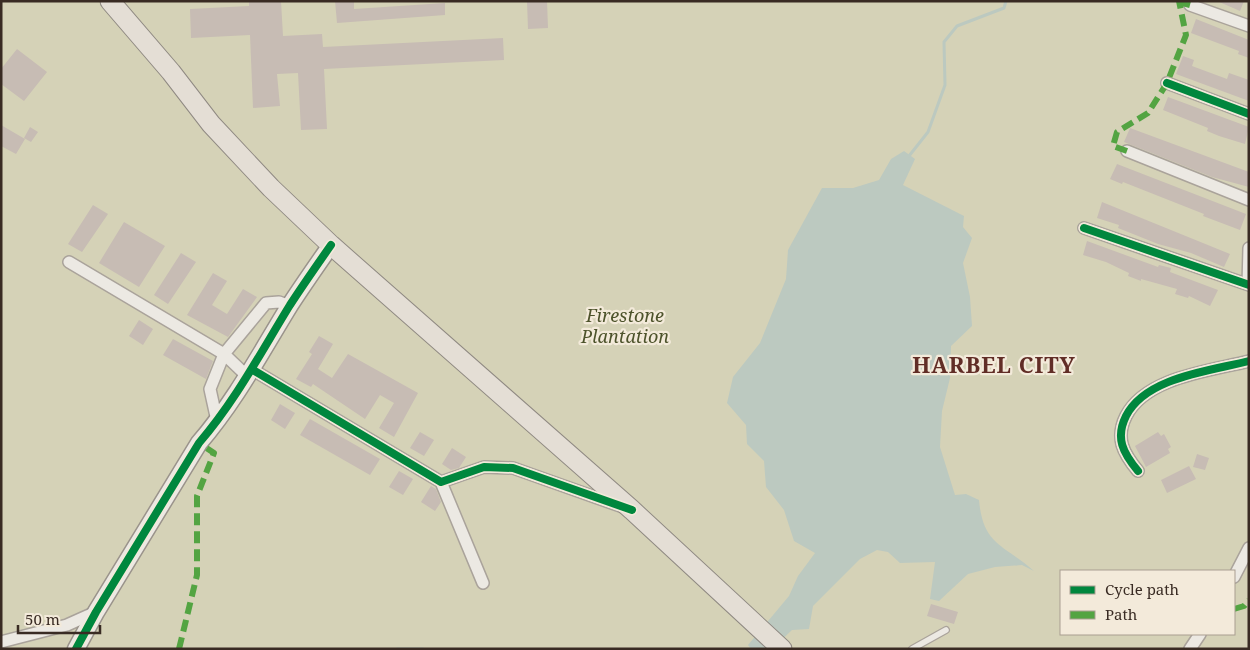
<svg xmlns="http://www.w3.org/2000/svg" width="1250" height="650" viewBox="0 0 1250 650" font-family="'Noto Serif',serif">
  <rect width="100%" height="100%" fill="#e4ded3"/>
  <path fill="#d5d2b7" fill-rule="evenodd" d="M1,1H1249V649H1ZM1061,571H1234V634H1061Z"/>
  <path fill="#bcc9c0" d="M904,151L915,159L903,185L964,216L963,227L972,238L963,263L970,297L972,326L951,346L950,378L942,411L940,447L955,495L966,494L979,500C983,545 1003,544 1034,571L1022,565L995,567L968,574L939,601L930,599L935,562L900,563L888,552L877,550L860,559L813,606L809,629L792,630L772,649H751L748,645L789,596L798,576L815,553L794,541L784,510L766,487L764,461L747,444L746,425L727,403L733,377L760,343L786,279L788,250L822,188H853L879,180L891,159Z"/>
  <g fill="none" stroke-linecap="round" stroke-linejoin="round">
    <path stroke="#bcc9c0" stroke-width="3" d="M909,156L928,132L945,85L944,42L957,26L1004,8L1006,1
      M397,649H423"/>
  </g>
  <path fill="#c7bcb4" d="M281,1L283,36L322,34L323,47L503,38L504,60L324,69L327,129L301,130L298,73L277,74L280,106L253,108L250,35L191,38L190,9L249,6V2Z
    M335,1H354V9L445,3V15L337,23Z
    M527,1H547L548,28L528,29Z
    M1217,1H1244L1240,11Z
    M1196,19L1249,40V58L1238,54L1239,51L1191,33Z
    M17,49L47,72L24,101L1,84V69Z
    M1183,56L1194,60L1192,66L1227,79L1229,73L1249,80V101L1176,74Z
    M1168,97L1249,127L1245,144L1219,136L1207,131L1208,128L1163,110Z
    M1,125L25,139L16,154L1,146Z
    M30,127L38,132L31,142L24,138Z
    M1130,128L1249,172V187L1212,177L1124,142Z
    M1117,164L1246,214L1240,230L1203,216L1204,214L1123,182L1122,184L1110,179Z
    M1102,202L1230,254L1224,267L1191,253L1158,244L1118,228L1119,225L1097,218Z
    M93,205L108,214L82,252L68,244Z
    M124,222L165,246L139,287L99,263Z
    M1087,241L1158,267L1159,265L1171,268L1170,272L1218,290L1210,306L1189,296L1188,298L1175,294L1177,289L1141,279V281L1128,276L1129,273L1106,262L1083,255Z
    M181,253L196,262L168,304L154,295Z
    M213,273L227,281L212,305L227,314L243,289L257,297L228,337L187,315Z
    M139,320L153,329L143,345L129,336Z
    M319,336L333,344L318,369L332,378L348,354L418,393L394,437L379,428L394,403L380,395L365,419L313,384L311,387L296,379L312,354L309,352Z
    M173,339L213,361L206,379L163,355Z
    M280,404L295,413L285,429L271,420Z
    M310,419L380,459L370,475L300,435Z
    M420,432L434,440L424,456L410,448Z
    M1158,432L1161,436L1164,434L1171,447L1168,449L1170,453L1146,467L1135,446Z
    M452,448L466,457L459,468L451,470L442,464Z
    M1197,454L1209,458L1205,470L1193,467Z
    M1189,466L1196,479L1167,493L1161,480Z
    M399,471L413,479L403,495L389,487Z
    M431,486L436,489L441,502L435,511L421,502Z
    M931,604L958,612L954,624L927,616Z"/>
  <g fill="none" stroke-linecap="round" stroke-linejoin="round">
    <defs>
      <path id="lane" d="M912,649L946,630"/>
      <path id="street" d="M1190,5L1249,26
        M1167,83L1249,114
        M1127,151L1249,200
        M1084,228L1249,285
        M69,262L224,354L248,377
        M1248,284L1249,248
        M253,370L441,482L484,467L513,468L623,507
        M217,421L210,389L224,354L266,303L279,302L290,306
        M1138,471C1123,453 1115,438 1126,416C1146,377 1210,371 1249,361
        M441,482L483,583
        M1234,577L1249,548
        M1,642L67,625L96,612
        M1190,649L1200,634"/>
      <path id="secondary" d="M76,649L96,612L199,443C236,400 261,352 290,305C303,285 317,265 331,245"/>
      <path id="primary" d="M110,1L171,72L211,124L271,188L331,245L632,510L782,649"/>
    </defs>
    <use href="#lane" stroke="#aaa39b" stroke-width="8"/>
    <use href="#street" stroke="#aaa39b" stroke-width="14"/>
    <use href="#secondary" stroke="#9a938b" stroke-width="19"/>
    <use href="#primary" stroke="#8f8982" stroke-width="21"/>
    <use href="#lane" stroke="#ece9e3" stroke-width="5.5"/>
    <use href="#street" stroke="#ece9e3" stroke-width="11"/>
    <use href="#secondary" stroke="#ece9e3" stroke-width="16"/>
    <use href="#primary" stroke="#e4ded5" stroke-width="19"/>
    <path stroke="#53a442" stroke-width="6" stroke-dasharray="12 6" stroke-linecap="butt" d="M1179,2L1190,5
      M1127,151L1113,146L1117,132L1148,113L1167,83L1186,35L1179,1
      M1234,609L1244,606L1249,600
      M179,649L197,575V496L214,453L199,443"/>
    <defs>
      <path id="cycleway" d="M1167,83L1249,114
        M1084,228L1249,285
        M253,370L441,482L484,467L513,468L632,510
        M1138,471C1123,453 1115,438 1126,416C1146,377 1210,371 1249,361
        M76,649L96,612L199,443C236,400 261,352 290,305C303,285 317,265 331,245"/>
    </defs>
    <use href="#cycleway" stroke="#f3eada" stroke-width="11"/>
    <use href="#cycleway" stroke="#00873e" stroke-width="8"/>
  </g>
  <g text-anchor="middle" dominant-baseline="central" stroke-width="4.5" stroke-linejoin="round" paint-order="stroke">
    <g font-size="18" font-style="italic" fill="#4d532b" stroke="#f3eada">
      <text x="625" y="315">Firestone<tspan x="625" dy="21">Plantation</tspan></text>
    </g>
    <g font-size="22" font-weight="bold" letter-spacing="1" fill="#612d26" stroke="#f3eada">
      <text x="994" y="364">HARBEL CITY</text>
    </g>
  </g>
  <rect width="1250" height="650" fill="none" stroke="#392b23" stroke-width="5"/>
  <rect x="1060" y="570" width="175" height="65" fill="#f3eada" stroke="#a99e91"/>
  <rect x="1070" y="586" width="25" height="8" fill="#00873e" stroke="#a99e91"/>
  <text x="1105" y="595" font-size="15" fill="#392b23">Cycle path</text>
  <rect x="1070" y="611" width="25" height="8" fill="#53a442" stroke="#a99e91"/>
  <text x="1105" y="620" font-size="15" fill="#392b23">Path</text>
  <path d="M18 625v8h82v-8" fill="none" stroke="#392b23" stroke-width="2.5"/>
  <text x="25" y="625" font-size="15" fill="#392b23" stroke="#f3eada" stroke-width="4" paint-order="stroke">50 m</text>
</svg>
